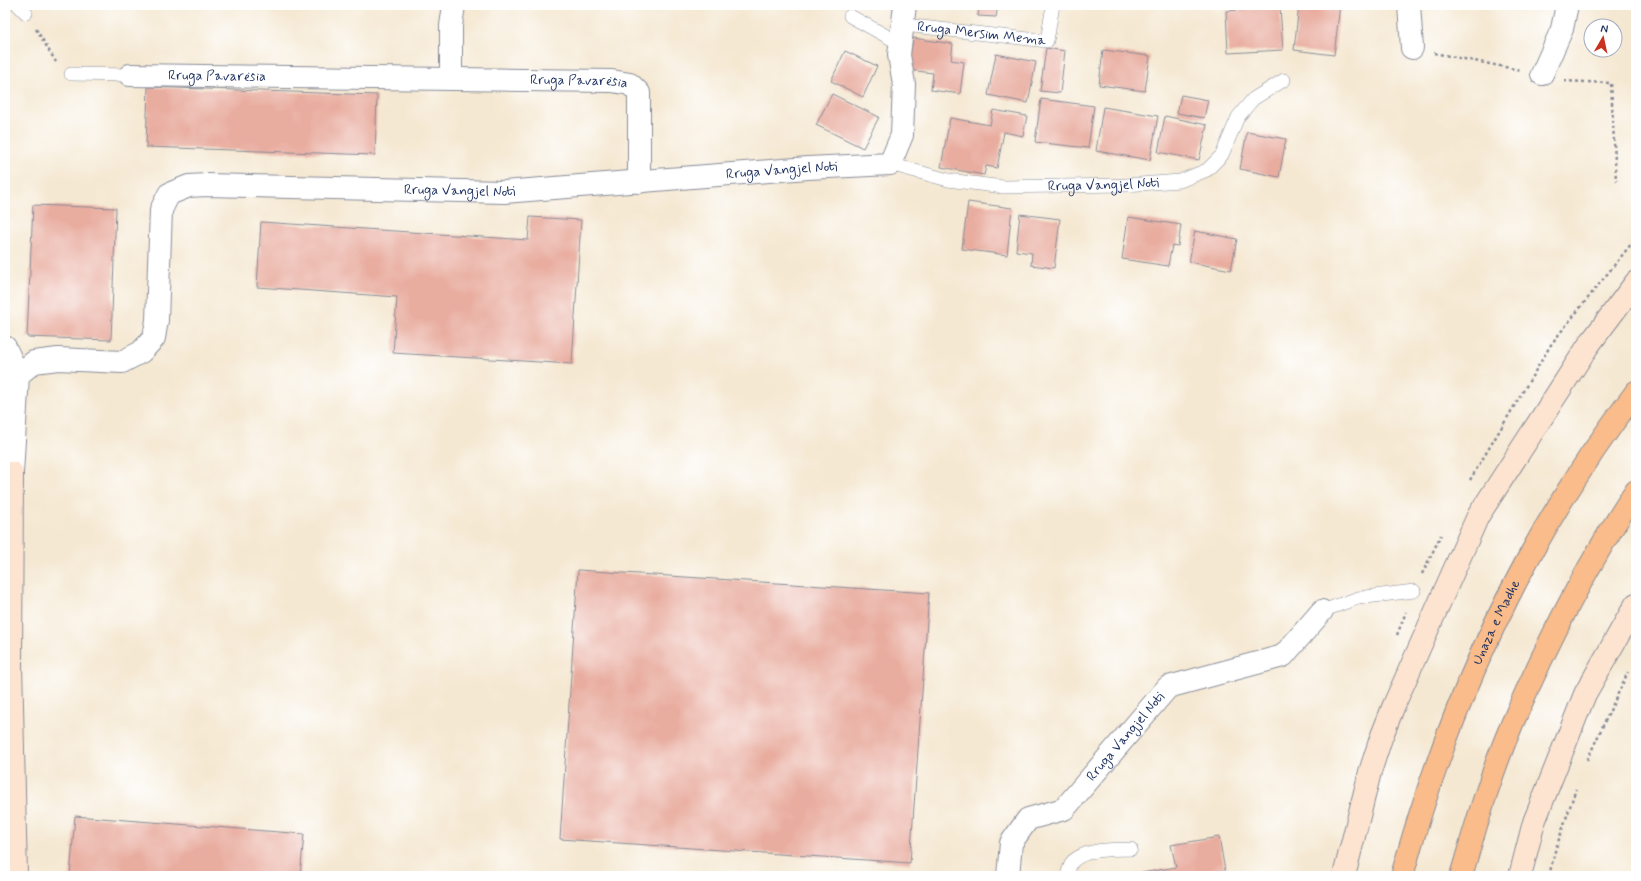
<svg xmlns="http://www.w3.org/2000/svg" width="1641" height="881" viewBox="0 0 1641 881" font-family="Mynerve,sans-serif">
  <rect width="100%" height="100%" fill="#fff"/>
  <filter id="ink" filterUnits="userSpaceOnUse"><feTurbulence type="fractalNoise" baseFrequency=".025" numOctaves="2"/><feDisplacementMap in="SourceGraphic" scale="8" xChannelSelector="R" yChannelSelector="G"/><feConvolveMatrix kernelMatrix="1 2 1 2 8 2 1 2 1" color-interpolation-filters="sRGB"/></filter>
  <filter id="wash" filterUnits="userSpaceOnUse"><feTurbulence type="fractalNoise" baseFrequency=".012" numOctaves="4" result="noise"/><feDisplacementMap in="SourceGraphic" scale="16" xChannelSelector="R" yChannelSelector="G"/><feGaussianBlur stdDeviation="0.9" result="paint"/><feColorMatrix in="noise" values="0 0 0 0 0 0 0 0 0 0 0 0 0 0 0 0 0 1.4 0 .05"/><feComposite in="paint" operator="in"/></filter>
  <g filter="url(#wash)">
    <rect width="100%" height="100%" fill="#f5e8d2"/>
    <g id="blocks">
      <path fill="#e9ada0" d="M979,5H998L996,17L978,16Z
        M1299,5H1340L1334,55L1294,50Z
        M1280,7L1283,50L1228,53L1226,11Z
        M913,38L953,44L951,60L964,62L960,94L931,90L933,73L908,70Z
        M1046,48L1065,51L1060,93L1040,91Z
        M1103,50L1150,56L1145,91L1099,85Z
        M845,51L877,66L863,97L831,81Z
        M996,54L1036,62L1028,103L988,95Z
        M148,87L377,95L375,155L146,147Z
        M832,94L879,117L863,148L816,125Z
        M1181,95L1208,100L1204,118L1177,113Z
        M1041,99L1094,106L1088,148L1035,142Z
        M1103,107L1158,116L1150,160L1096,151Z
        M993,110L1027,116L1023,136L1004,132L997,168L986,166L984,175L941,167L950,118L990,125Z
        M1165,116L1207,125L1199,160L1158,152Z
        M1247,132L1286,139L1279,177L1240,169Z
        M968,202L1012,208L1007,255L962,249Z
        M33,205L116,208L111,340L27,337Z
        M1020,214L1060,219L1054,268L1031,265L1032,253L1016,251Z
        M530,217L581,220L572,364L393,353L397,297L257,287L261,222L528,240Z
        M1128,217L1181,225L1178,246L1172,245L1168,266L1122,259Z
        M1195,231L1237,239L1231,270L1189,262Z
        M578,570L929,593L910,863L560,839Z
        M75,816L304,834L300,876H70Z
        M1219,837L1226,876H1125L1176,867L1171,845Z"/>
    </g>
  </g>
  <g filter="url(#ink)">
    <use href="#blocks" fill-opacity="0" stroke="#888c98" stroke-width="1"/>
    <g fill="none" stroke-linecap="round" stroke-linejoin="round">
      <defs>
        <g id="lane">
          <path d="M18,5L26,13"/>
          <path d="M850,16L901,44"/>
          <path id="s1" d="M904,25L1047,41L1053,5"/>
          <path d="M71,74L130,75"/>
          <path id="s2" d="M890,164L948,180L1003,187L1126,185L1180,181L1207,170L1222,155L1238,117L1253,99L1284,80"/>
          <path d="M1322,611L1358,598L1414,591"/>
          <path d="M1067,876C1068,872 1070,864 1073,861C1087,848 1113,850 1131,849"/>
        </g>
        <g id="street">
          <path d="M1409,5L1412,48"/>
          <path d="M1542,74L1562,29L1567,5"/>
          <path id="s3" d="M130,75L612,81L630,84L639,93V182"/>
          <path d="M451,79V26L454,5"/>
          <path d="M5,347L18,375"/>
          <path id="s4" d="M12,473L18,375L34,362L58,359L122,362L141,352L154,338L157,320L161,210L169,194L189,186L206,185L504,192L808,168L890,164L902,135L904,84L899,55L905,5"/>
          <path id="s5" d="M1008,876L1011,843L1028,819L1064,809L1168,687L1283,656L1322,611"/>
        </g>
        <path id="secondary" d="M5,473H12L11,664L16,876
          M1344,876L1370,772L1381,738L1394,705L1478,516L1588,346L1636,282
          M1520,876L1534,822L1585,694L1636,604"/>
        <g id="highway">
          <path id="s6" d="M1402,876C1450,701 1526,536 1636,392"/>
          <path d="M1461,876C1476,825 1491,773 1512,724C1547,643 1587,564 1636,491"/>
        </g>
      </defs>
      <use href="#lane" stroke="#888c98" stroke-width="14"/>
      <use href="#street" stroke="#888c98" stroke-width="24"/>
      <use href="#secondary" stroke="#888c98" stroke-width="24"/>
      <use href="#highway" stroke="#888c98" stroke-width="24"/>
      <path stroke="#888c98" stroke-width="2.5" stroke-dasharray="3 3" stroke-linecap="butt" d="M36,29L56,62
        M1434,53L1520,70
        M1564,81L1611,83L1616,181
        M1470,480L1552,343L1636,238
        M1422,574L1441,535
        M1397,635L1406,612
        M1587,760L1628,672
        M1549,876L1555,851L1576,789"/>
      <use href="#lane" stroke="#fff" stroke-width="13"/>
      <use href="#street" stroke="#fff" stroke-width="22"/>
      <use href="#secondary" stroke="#fde4d0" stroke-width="22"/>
      <use href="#highway" stroke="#f9bc8a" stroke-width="22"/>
    </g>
  </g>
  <g text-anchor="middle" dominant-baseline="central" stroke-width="3" stroke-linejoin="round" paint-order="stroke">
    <g font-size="14" fill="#1b2f5e" stroke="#fff">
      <text stroke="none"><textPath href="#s1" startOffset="78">Rruga Mersim Mema</textPath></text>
      <text stroke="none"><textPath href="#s3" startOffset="87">Rruga Pavarësia</textPath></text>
      <text stroke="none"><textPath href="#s3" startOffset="449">Rruga Pavarësia</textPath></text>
      <text stroke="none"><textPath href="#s4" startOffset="1009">Rruga Vangjel Noti</textPath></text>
      <text stroke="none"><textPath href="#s2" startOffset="216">Rruga Vangjel Noti</textPath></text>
      <text stroke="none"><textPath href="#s4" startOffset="686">Rruga Vangjel Noti</textPath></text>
      <text stroke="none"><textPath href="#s6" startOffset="271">Unaza e Madhe</textPath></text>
      <text stroke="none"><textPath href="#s5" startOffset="195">Rruga Vangjel Noti</textPath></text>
    </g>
  </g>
  <rect width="1641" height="881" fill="none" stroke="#fff" stroke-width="20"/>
  <g transform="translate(1603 38) rotate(9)"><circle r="19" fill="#ffffff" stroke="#a4acbf"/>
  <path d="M0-3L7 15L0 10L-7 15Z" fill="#c8321e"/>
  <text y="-6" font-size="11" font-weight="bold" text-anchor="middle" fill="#1b2f5e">N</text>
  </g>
</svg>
